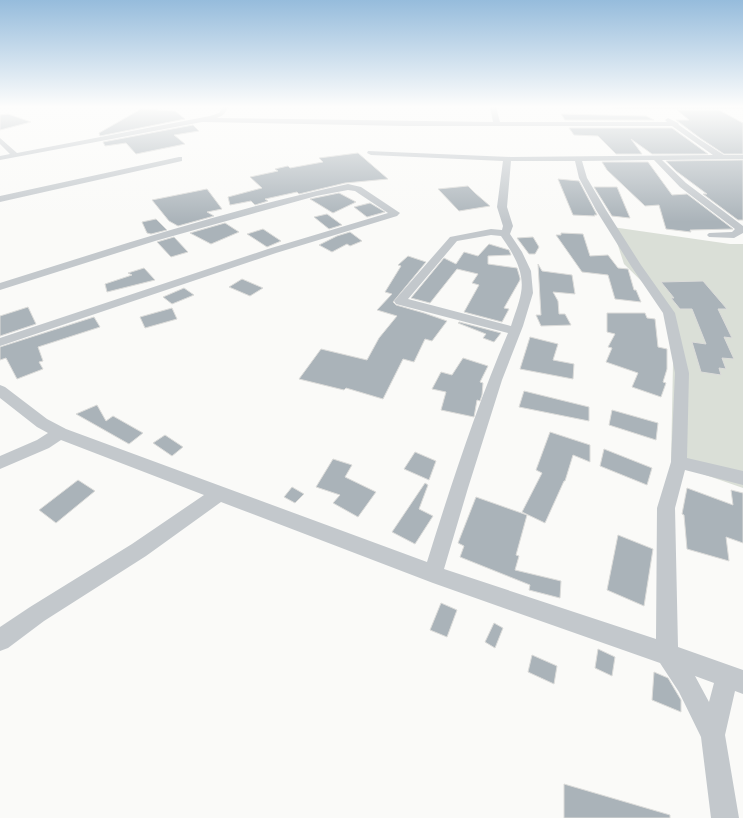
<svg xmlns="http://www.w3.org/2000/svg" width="743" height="818" viewBox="0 0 743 818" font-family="Overpass,sans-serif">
  <rect width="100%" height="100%" fill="#fafaf8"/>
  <path fill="#dadfd7" d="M612,227L730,244H743V488L671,463L674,313L624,264Z"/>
  <path fill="#aab3b9" stroke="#dcdcda" d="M141,109L175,111L185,119L100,136L99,133Z
    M677,110H719L743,123V154H724L700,138L676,120H689Z
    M8,114L31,122L0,130V115Z
    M561,114L646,116L654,120H565Z
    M193,125L199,131L174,135L185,144L136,154L126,143L105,146L103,142Z
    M569,128H672L708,154H652L631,139L642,154H616L598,136L574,135Z
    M358,153L388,179L345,183L299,194L297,192L265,199L268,201L255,205L251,201L230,205L228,197L262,188L250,177L278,171L275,169L288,166L290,168L323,162L319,158Z
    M743,160V220H738L703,194H707L676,171L666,161Z
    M602,162H648L672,195L687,194L733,229L690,230L691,232L666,229L659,205L645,206L607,170Z
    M558,179L579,181L597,215H594L595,216L573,215Z
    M468,186L475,193L490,206L459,211L438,189Z
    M594,187H617L630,218L612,216Z
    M207,189L222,209L207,212L214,216L178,226L169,221L152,200Z
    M339,193L356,202L333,213L310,199Z
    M370,203L385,212L367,217L354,207Z
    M327,214L342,225L329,229L314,217Z
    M156,219L167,230L151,234L147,233L142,222Z
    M225,223L239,232L211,244L190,233Z
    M263,229L281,241L267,247L247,234Z
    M350,232L362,241L350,246L347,244L332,252L319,245L337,236Z
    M561,233L583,234L590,256L608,255L618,268L628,269L634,290H636L641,302L615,299L608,275L582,272L556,235H561Z
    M174,237L188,252L171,257L157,242Z
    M533,237L539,247L535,254H529L517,238Z
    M489,244L509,250L511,255L488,256V264L517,268L520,278V280L504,308L509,309L502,322L464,312L479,285L472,283L478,274L457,269L430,303L411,298L444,258L456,264L464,252L478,256Z
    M408,256L426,262L393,302L396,305L424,313L447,321L432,341L425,339L414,362L403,359L383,399L346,388L344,390L299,379L321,349L367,360L379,338L397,316L377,310L392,294L385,292L401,266L398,265Z
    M538,264L542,271L572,275L575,294L553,292L558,301L559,314H565L571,325L541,326L536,315H541Z
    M144,268L155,280L107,292L105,284L132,275L128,273Z
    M242,279L263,288L250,296L229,287Z
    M703,281L727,309H718L732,338L724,337L734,359L722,358L726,369L719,368L721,375L701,372L692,342L706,344L692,309H680L671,298H674L661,282Z
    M184,288L194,295L172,304L163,297Z
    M28,307L36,324L0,336V316Z
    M172,308L177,319L145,328L140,317Z
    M607,313H645L647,318L655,319L658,347L667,349V369L663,382L666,383L661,397L632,387L638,373L606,362L612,348L608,347L615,334L607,332Z
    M94,317L100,327L38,347L43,361L39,362L43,369L17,379L6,358L0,360V347Z
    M459,322L501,333L494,342L483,338L486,334L458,323Z
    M530,337L558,344L553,360L574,364L573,379L520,369Z
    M463,358L488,366L480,382L483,383L482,395L480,401L477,400L474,417L441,410L446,392L432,389L441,372L452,375Z
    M524,391L589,407V421L519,407Z
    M97,405L106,421L113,416L143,433L129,444L76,414Z
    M612,410L658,423L656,440L609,425Z
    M550,432L590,445V462L573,455L565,481H564L545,523L522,512L542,473L536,470Z
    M165,435L183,447L172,456L153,443Z
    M604,449L652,468L647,485L600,466Z
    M415,452L436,461L429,480L404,469Z
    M333,459L352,465L345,477L376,492L358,517L333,503L340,495L316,487Z
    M78,480L95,491L56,523L39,510Z
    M425,483L428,485L419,509L433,516L415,544L392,532Z
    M292,487L304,494L295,503L284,497Z
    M687,488L733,505L731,490L743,493V543L726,537L729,561L687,549L684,515L682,514Z
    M476,497L527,515L516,555L519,556L515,570L561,581L560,598L529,590L530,585L460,557L464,546L458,543Z
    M618,535L653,549L644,606L607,590Z
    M441,603L457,610L447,637L430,630Z
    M494,623L503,628L495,648L485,642Z
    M598,649L615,657L612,676L595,668Z
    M532,655L557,666L554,684L528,672Z
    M654,672L668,678L681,700V712L652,700Z
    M564,784L670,815V818H564Z"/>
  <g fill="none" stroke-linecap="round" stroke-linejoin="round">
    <path fill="#c3c8cc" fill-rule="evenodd" d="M223,107H229L223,115L217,118L493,122L490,107H496L500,122H667L665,120L668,118L678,123L679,125L699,139L724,155H743V159L662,160L686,183L743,226V233L734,238L709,237L707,235L709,233L732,232L735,229L680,187L654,160L582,161L587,178L606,210L641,265L675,313L689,373L687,458L743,471V485L685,470L675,508L678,647L743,670V694L735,691L725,735L739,818H711L701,737L679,692L660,663L433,583L221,502L146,556L44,621L8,648L0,651V627L30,607L132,544L204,495L61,440L49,448L0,469V456L37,440L48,433L37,427L0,398V385L5,387L47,419L66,429L427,562C451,485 476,408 508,333L396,304L394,301L450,237L491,229L502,230L503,226L497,207L503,161L371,155L367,153L368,151L511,157L713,155L672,126H405L202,122L0,160V156L10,154L0,144V138L17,153L210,116L219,113ZM511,161H575L579,178L596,210L631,266L663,313L675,373L671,462L657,508L656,639L444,569L468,488L502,380L523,326L533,293L531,271L522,252L510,234L513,226L507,207ZM491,235L501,236C513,253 525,272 521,293C519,304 514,316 511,326L408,299L457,241ZM695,676L714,683L709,702Z
      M612,107H743V109H615Z
      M179,157H182V161L0,202V196Z
      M348,184L361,187L400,213L397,216L276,253L0,346V338L268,249L388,213L355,191L348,190L316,196L155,241L0,290V283C115,247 230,209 348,184Z"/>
  </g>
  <linearGradient id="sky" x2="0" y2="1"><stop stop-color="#96bcdc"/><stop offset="0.48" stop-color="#fdfdfc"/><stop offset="1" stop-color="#fdfdfc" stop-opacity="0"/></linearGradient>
  <rect width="743" height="222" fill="url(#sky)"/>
</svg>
